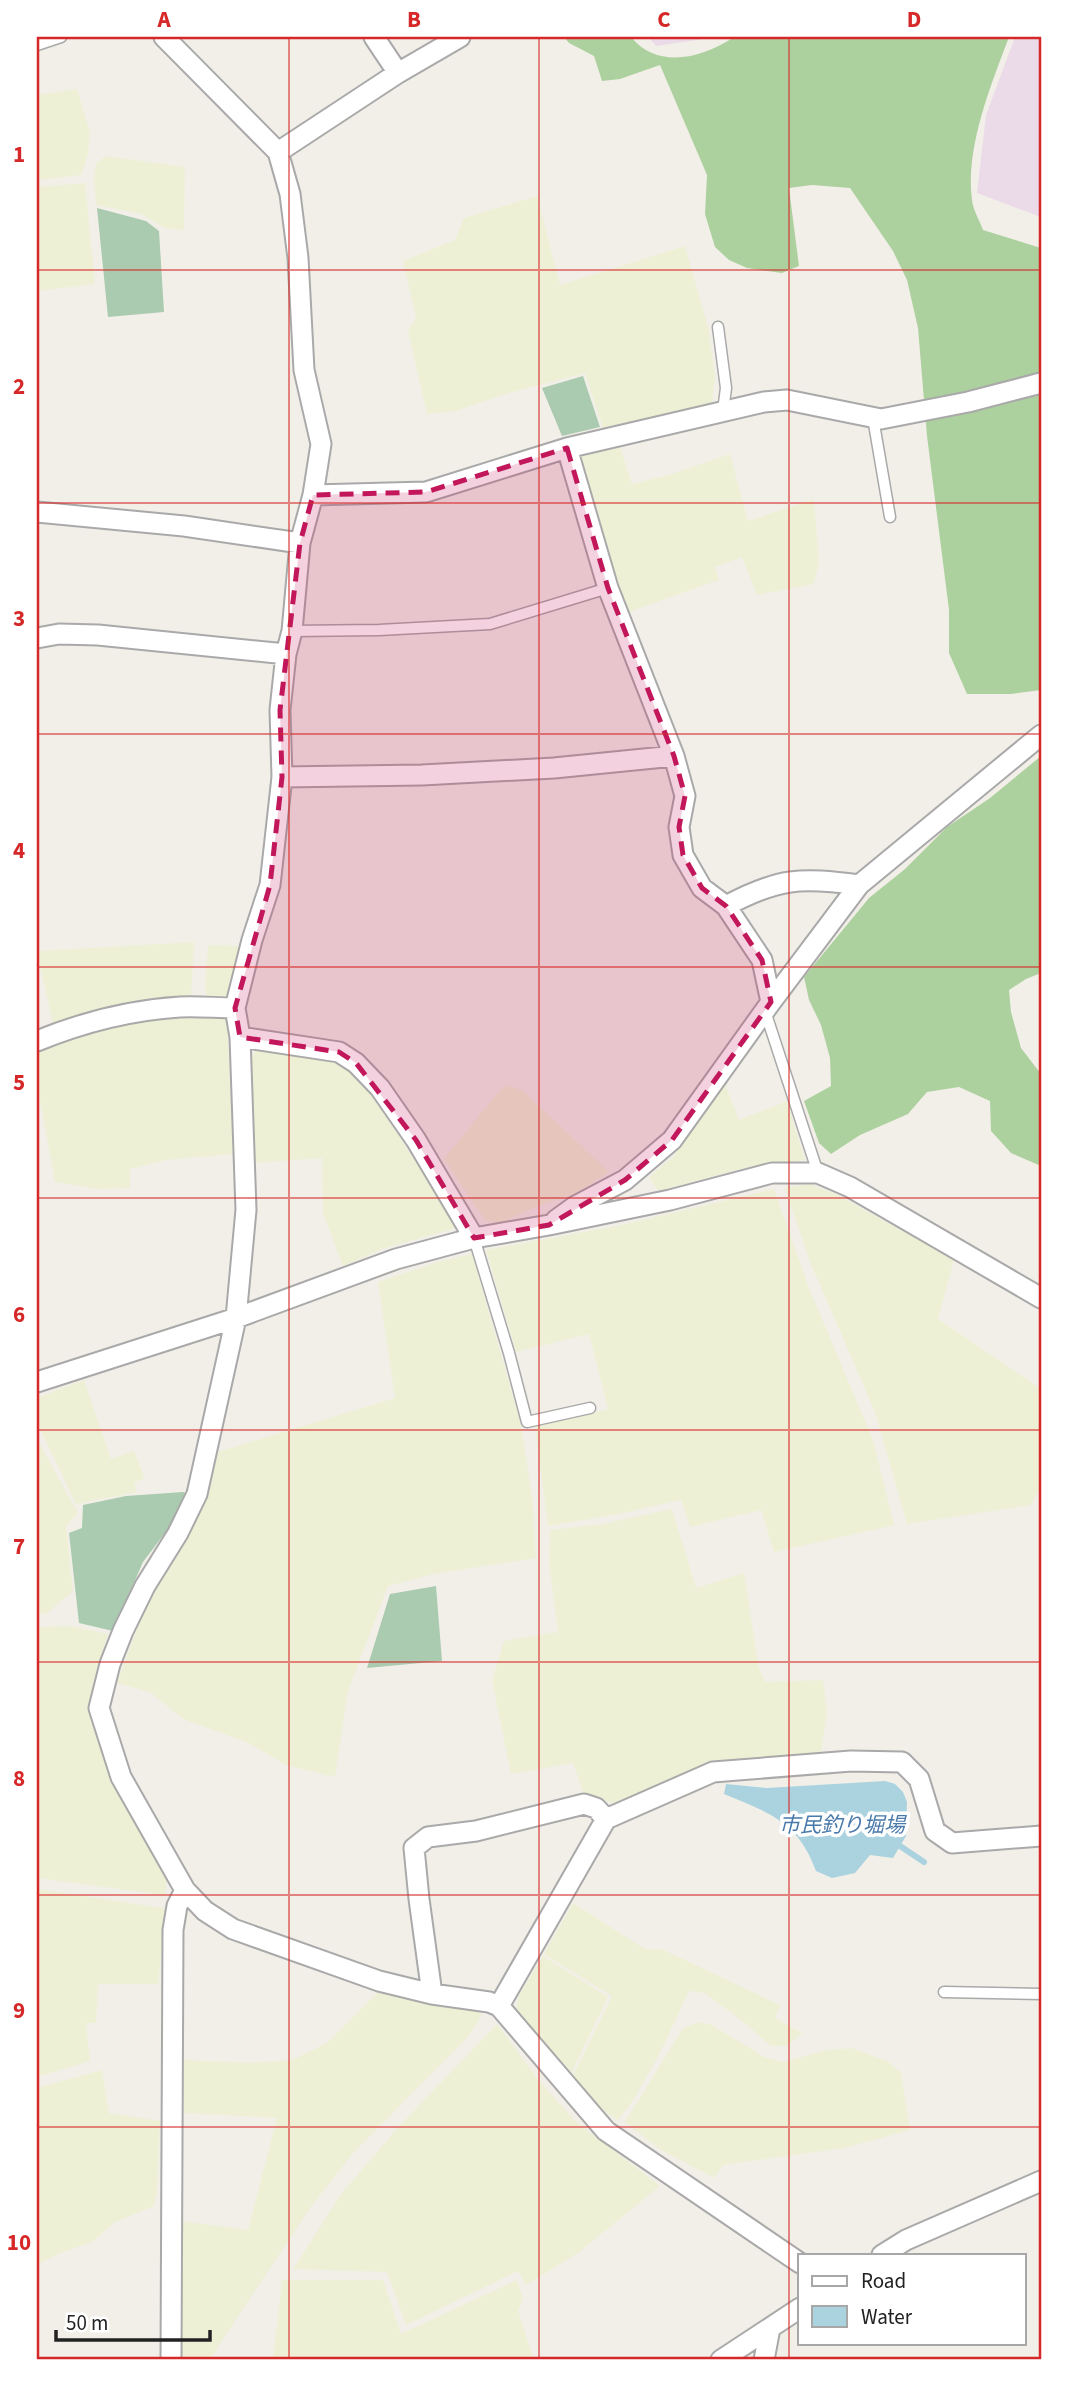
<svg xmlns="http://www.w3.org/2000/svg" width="1078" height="2397" viewBox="0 0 1078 2397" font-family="'Source Sans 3','Noto Sans JP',sans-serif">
  <rect width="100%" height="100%" fill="#f2efe9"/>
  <path fill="#ebdbe8" d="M648,37H717L656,46Z
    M1015,37H1041V217L977,193L986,115Z"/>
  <path fill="#eef0d5" d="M77,89L90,132L88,154L81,175L40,180L37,163V95Z
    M105,156L185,167L184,230L165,228L141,214L96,205L94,176L96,164Z
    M85,183L95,284L37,291V187Z
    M537,196L560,285L685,246L708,327L715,377L712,403L603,428L585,373L505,394L456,411L427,414L408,331L416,318L403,261L455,240L464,218Z
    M619,444L632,484L668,475L730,454L748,521L814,499L819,562L814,584L757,595L742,557L715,567L719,580L628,612L604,547L576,461L579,454Z
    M194,942L191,998L110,1011L53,1025L37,951Z
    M208,945L239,946L229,998L207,999L205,990Z
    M207,1015L227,1019L233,1154L166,1160L130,1169V1188L98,1189L55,1182L37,1084V1051L74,1036L119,1024Z
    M257,1049L313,1057L341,1065L359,1077L457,1223L453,1229L385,1248L343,1266L323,1214L322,1158L254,1163L249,1060Z
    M725,1084L739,1120L787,1101L805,1160L748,1167L658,1191L649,1177L674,1156Z
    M508,1085L523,1091L609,1172L574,1194L535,1207L500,1223L485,1220L444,1159L499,1091Z
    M810,1184L838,1195L954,1260L938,1319L1041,1389V1485L1031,1505L907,1524L875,1412L810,1262L785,1188Z
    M774,1189L809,1288L873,1440L894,1525L774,1552L761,1510L690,1527L681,1500L619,1514L548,1526L535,1427L608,1409L589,1334L516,1352L486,1250L622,1225Z
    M472,1254L521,1424L533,1503L536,1558L434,1574L388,1586L348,1691L335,1777L286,1765L249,1743L183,1719L150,1692L117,1683L146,1605L201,1510L218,1452L395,1398L378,1282L438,1262Z
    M84,1380L111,1459L134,1451L145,1479L134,1482L137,1492L76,1504L37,1423V1398Z
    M37,1439L78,1513L66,1526L73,1591L46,1614L37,1613Z
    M672,1509L696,1588L744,1573L759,1669L766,1682L823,1680L827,1712L821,1753L716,1760L651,1789L612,1803L583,1792L573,1763L511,1774L492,1680L504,1641L558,1632L549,1563L550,1530L602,1524Z
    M70,1626L108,1634L93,1682L90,1712L106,1758L133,1819L167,1879L165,1895L37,1878V1627Z
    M37,1889L163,1908L166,1912L158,1984H98L96,2023H86L90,2061L37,2077Z
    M573,1903L645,1949H662L780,2005L775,2018L802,2033L787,2046H771L746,2024L705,1993L689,1991L660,2053L634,2099L618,2120L590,2101L571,2080L612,1996L544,1954Z
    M543,1956L608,1997L569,2078L516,2011L519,1995Z
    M378,1992L423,2004L476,2008L482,2015L468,2037L354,2152L310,2208L209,2360H178L180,2221L248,2230L277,2118L184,2113V2060L252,2063L292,2060L327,2043Z
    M699,2022L712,2025L764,2057L783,2062L827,2050L852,2048L889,2062L901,2073L910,2130L844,2148L723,2165L714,2178L658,2148L625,2122L683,2028Z
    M497,2024L537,2078L575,2121L660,2186L578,2253L526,2285L518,2271L406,2325L387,2272L293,2269L342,2193L402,2123Z
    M102,2070L109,2113L160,2121L157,2194L154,2206L115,2222L92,2242L58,2254L37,2265V2088Z
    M282,2280H383L401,2334L517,2280L523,2299L518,2310L534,2360H273Z"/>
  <path fill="#add19e" d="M564,37H631C658,70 703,58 734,37H1009C991,85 965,148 972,200C973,210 980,221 983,230L1041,248V690L1011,694H967L949,653V610L927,436L918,328L907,280L893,251L850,188L812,185L789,188L799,266L782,273L747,268L729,260L715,247L705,214L707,175L660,65L620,79L602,81L594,56L569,43Z
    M1041,756V973L1026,979L1009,990L1011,1012L1021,1048L1041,1074V1166L1011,1153L991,1131L990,1101L959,1087L927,1092L908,1114L860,1135L831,1154L819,1143L804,1101L831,1086L830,1058L821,1025L809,1000L804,977L869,898L905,869L947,827L990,798Z"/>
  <path fill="#aacbaf" d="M97,208L146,221L159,231L164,312L108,317Z
    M583,376L600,427L562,436L542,388Z
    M183,1492L189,1495L168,1529L143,1562L113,1631L79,1623L69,1533L82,1528L83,1505L126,1496Z
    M436,1586L442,1661L367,1668L390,1594Z"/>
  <path fill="#aad3df" d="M885,1781L895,1784L903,1792L907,1802L906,1836L893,1858L870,1855L855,1873L832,1878L816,1871C798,1821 769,1813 724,1794L726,1784L767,1788Z"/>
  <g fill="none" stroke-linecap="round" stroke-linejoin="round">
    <path stroke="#aad3df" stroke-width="6" d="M900,1846L924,1862"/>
    <defs>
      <path id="lane" d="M37,45L61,37
        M718,327L726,388L723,411
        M873,418L890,517
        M292,631L379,630L490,624L608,588
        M765,1011L818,1173
        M474,1238L509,1353L527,1422L590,1408
        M944,1992L1041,1994"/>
      <path id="street" d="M164,37L278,152L290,194L298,258L304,370L321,444L313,495L300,543L292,631L286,654L280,710L282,777L270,885L252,940L235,1008L240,1037L246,1210L236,1318L197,1494L178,1533L145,1586L123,1631L110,1664L99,1708L121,1777L185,1890L205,1911L233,1929L379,1981L432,1994L489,2002L499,2006L606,2131L800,2263
        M374,37L398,73
        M278,152L398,73L460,37
        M567,448L608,588L674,756L685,796L679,827L683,855L702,888L726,906L762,960L771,1002
        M313,495L426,492L567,448L764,402L787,400L881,419L968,402L1041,383
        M37,512L184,526L300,543
        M37,638L59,634L98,635L286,654
        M282,777L422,775L554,768L674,756
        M726,906C778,878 801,877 859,885
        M240,1037L339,1052L356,1063L380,1088L416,1140L474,1238
        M37,1041C81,1023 132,1010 180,1007C198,1006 217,1008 235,1008
        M556,1220L574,1207L625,1180L672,1140L771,1002L859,885L1041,735
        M37,1382L236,1318L396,1259L474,1238L549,1225L670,1200L772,1173H818L850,1187L1041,1298
        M432,1994L419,1899L414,1848L428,1837L476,1831L584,1804L596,1808L606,1819
        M499,2006L606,1819L713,1772L851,1761L902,1762L919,1779L935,1831L952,1843L1041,1836
        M882,2255L906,2240L1041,2181
        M171,2360L173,1930L177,1906L185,1890
        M721,2360L800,2308
        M764,2360L770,2328"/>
    </defs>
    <use href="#lane" stroke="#a9a9a9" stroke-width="13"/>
    <use href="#street" stroke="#a9a9a9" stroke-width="23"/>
    <use href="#lane" stroke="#fff" stroke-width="10"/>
    <use href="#street" stroke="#fff" stroke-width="19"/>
  </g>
  <path fill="#c2185b" fill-opacity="0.2" stroke="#c2185b" stroke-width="5" stroke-dasharray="14 9" stroke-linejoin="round" d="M567,448L608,588L674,756L685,796L679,827L683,855L702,888L726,906L762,960L771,1002L672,1140L625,1180L549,1225L474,1238L416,1140L356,1063L339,1052L240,1037L235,1008L270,885L282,777L280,710L300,543L313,495L426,492Z"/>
  <path fill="none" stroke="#d62828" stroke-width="2" stroke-opacity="0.55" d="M289,37V2360M539,37V2360M789,37V2360M37,270H1041M37,503H1041M37,734H1041M37,967H1041M37,1198H1041M37,1430H1041M37,1662H1041M37,1895H1041M37,2127H1041"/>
  <g text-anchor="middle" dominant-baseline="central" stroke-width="7" stroke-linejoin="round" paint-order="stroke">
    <g font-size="21" font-style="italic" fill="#4a7aab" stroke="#fff">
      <text x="842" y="1825">市民釣り堀場</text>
    </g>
  </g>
  <rect width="1078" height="2397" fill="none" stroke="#ffffff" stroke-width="77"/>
  <rect x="798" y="2254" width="228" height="91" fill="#ffffff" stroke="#a7a7a7" stroke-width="2"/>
  <rect x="812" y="2276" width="35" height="10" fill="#ffffff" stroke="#a7a7a7" stroke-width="2"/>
  <text x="861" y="2288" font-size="21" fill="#222222">Road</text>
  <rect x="812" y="2306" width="35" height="21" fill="#aad3df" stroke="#a7a7a7" stroke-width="2"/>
  <text x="861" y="2324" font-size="21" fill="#222222">Water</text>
  <path d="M56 2330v10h154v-10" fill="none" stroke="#222222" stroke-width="3.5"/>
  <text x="66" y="2330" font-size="21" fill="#222222" stroke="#ffffff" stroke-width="5" paint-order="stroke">50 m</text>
  <rect x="38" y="38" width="1002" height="2320" fill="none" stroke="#d62828" stroke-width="2.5"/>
  <g font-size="23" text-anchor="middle" font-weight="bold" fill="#d62828">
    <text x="164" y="27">A</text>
    <text x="414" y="27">B</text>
    <text x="664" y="27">C</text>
    <text x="914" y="27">D</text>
    <text x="19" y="162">1</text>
    <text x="19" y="394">2</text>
    <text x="19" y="626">3</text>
    <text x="19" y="858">4</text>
    <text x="19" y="1090">5</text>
    <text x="19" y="1322">6</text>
    <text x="19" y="1554">7</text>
    <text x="19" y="1786">8</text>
    <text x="19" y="2018">9</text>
    <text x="19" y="2250">10</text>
  </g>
</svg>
